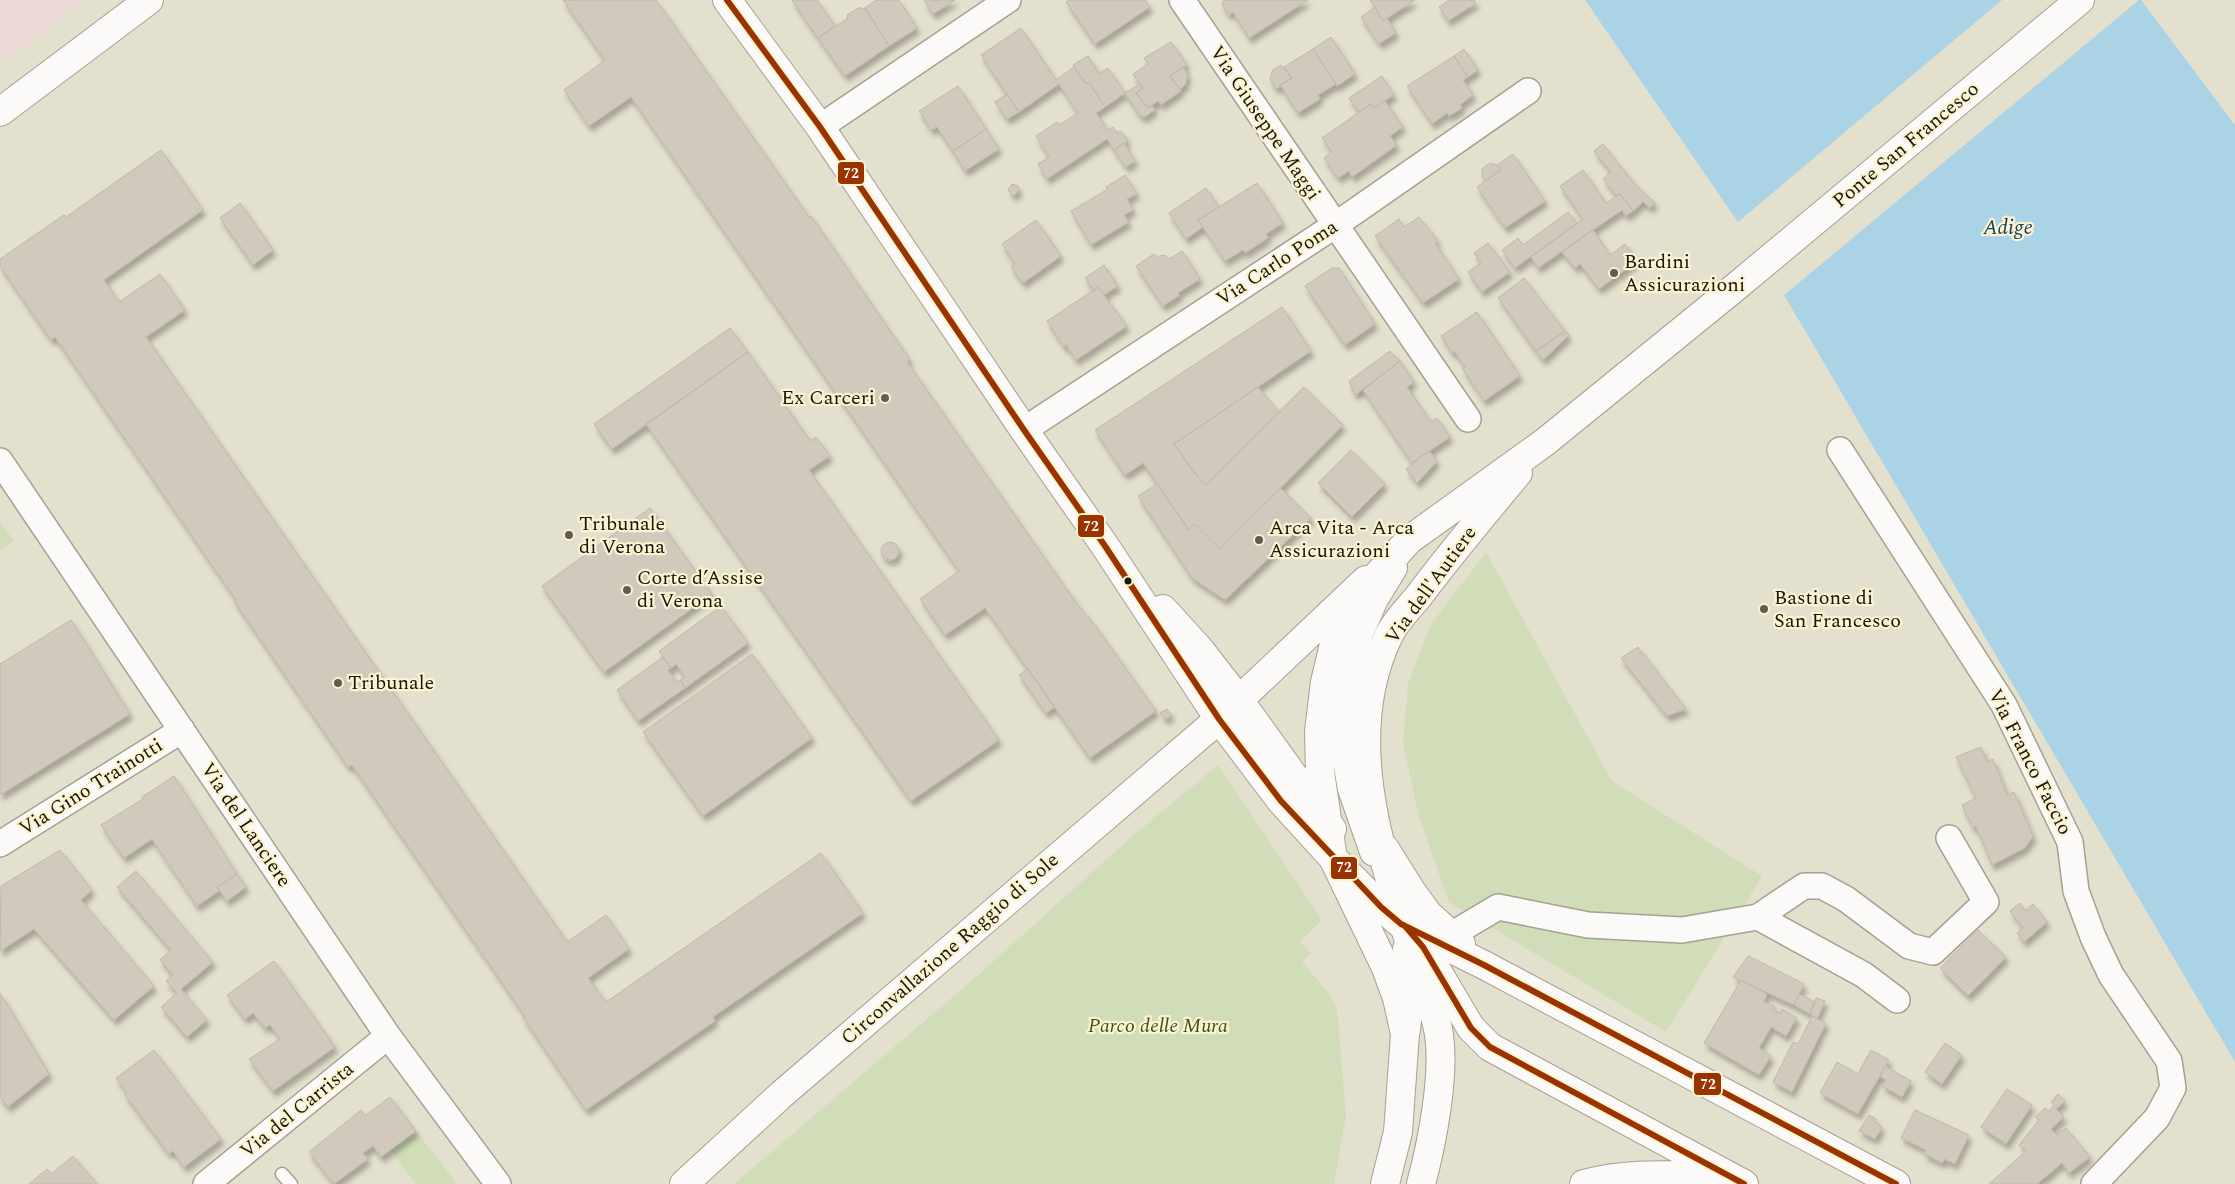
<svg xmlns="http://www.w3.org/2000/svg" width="2235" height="1184" viewBox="0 0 2235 1184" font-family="Spectral,serif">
  <defs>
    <filter id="shadow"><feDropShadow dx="3" dy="5.5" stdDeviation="2.5" flood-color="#0004"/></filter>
  </defs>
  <rect width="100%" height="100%" fill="#e4e0ce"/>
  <path fill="#ead9d4" d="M0,0H87L0,66Z"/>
  <path fill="#d1ddb8" d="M0,522L14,541L0,551Z
    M1486,552L1612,781L1762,876L1666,1032L1449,902L1419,817L1403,743L1408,684L1430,626Z
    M1218,765L1322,920L1300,942L1311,953L1302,962L1329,993L1337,1008L1346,1115L1334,1184H734L976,977L1129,839Z
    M416,1131L457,1184H416L390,1150Z"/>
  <path fill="#abd3e6" d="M1585,0H2141L2235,125V1062L1784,295L1738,222Z"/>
  <path fill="#e4e0ce" d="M2002,0H2139L1784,295L1738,222Z"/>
  <path fill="#d0c9bc" stroke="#bfb7ab" filter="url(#shadow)" d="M563,0H656L809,217L811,216L910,360L907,362L1074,600L1096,627L1156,711L1090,758L985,608L945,635L920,599L959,571L631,97L589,126L564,90L605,60Z
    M792,0H817L835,26L818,38Z
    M876,0H899L917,28L889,46L865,8Z
    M924,0H955L933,14Z
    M1069,0H1145L1150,7L1095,44L1066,2Z
    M1224,0H1308L1249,38L1233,12L1229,15L1222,5Z
    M1370,0H1415L1383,21Z
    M1449,0H1474L1476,3L1448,21L1439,7Z
    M860,7L861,9L865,8L889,46L845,76L818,38L848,18L847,15Z
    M1375,7L1383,21L1387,18L1396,33L1379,44L1361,17Z
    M1021,28L1056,80L1074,67L1086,84L1089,82L1105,107L1096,113L1108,130L1113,127L1117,133L1121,131L1128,141L1114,150L1107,139L1047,179L1038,164L1049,157L1036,136L1057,122L1059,125L1078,113L1059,84L1019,112L981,55Z
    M1331,37L1355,74L1337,86L1313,49Z
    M1171,42L1187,65L1170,76L1181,91L1161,105L1158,101L1148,108L1136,93L1143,88L1133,74L1148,64L1144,58Z
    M1313,49L1336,84L1318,95L1320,99L1298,113L1280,85L1292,78L1284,67Z
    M1464,49L1478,70L1468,77L1454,56Z
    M1088,56L1099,74L1108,68L1125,93L1105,107L1089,82L1086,84L1073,65Z
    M1454,56L1468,77L1463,80L1473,95L1460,105L1462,108L1449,116L1447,113L1432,124L1407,86Z
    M1281,65L1292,78L1276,89L1270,79L1273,70Z
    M1183,67L1188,75L1187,79L1185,85L1180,89L1170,76Z
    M1382,76L1394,95L1374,108L1371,104L1359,112L1349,98Z
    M1140,84L1143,88L1136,93L1148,108L1152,106L1155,110L1145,117L1140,116L1125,93Z
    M958,86L986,129L953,151L937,127L931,130L919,111Z
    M1007,94L1019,112L1007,119L995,102Z
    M1385,101L1403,127L1390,136L1397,145L1352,177L1349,171L1338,178L1324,158L1332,152L1322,138L1371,104L1374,108Z
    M986,129L999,149L965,171L953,151Z
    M1124,143L1135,161L1126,167L1114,150Z
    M1603,144L1633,182L1655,203L1650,208L1643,202L1633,211L1620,194L1617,196L1603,179L1611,172L1594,151Z
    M161,150L203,210L104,280L119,302L160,274L185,310L146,337L567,942L606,915L629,949L588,978L606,1002L821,853L863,913L713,1017L715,1021L586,1110L523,1017L525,1016L352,765L348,767L234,601L236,600L55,337L51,340L0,266V259L64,215L66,217Z
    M1513,154L1545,201L1505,228L1477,187L1501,170L1497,165Z
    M1490,163L1497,165L1501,170L1485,181L1482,176V169Z
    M1583,170L1606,203L1620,194L1633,211L1626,216L1622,210L1538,268L1531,257L1583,219L1560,186Z
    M1125,175L1137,194L1127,199L1133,210L1124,215L1129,222L1091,245L1071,211L1108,189L1106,187Z
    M1257,183L1283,223L1266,234L1268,238L1245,253L1243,250L1225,261L1198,220Z
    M1012,184L1018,186L1019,191L1014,196L1008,190Z
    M1206,188L1219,207L1198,220L1203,227L1186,239L1169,213Z
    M240,203L273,250L253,265L220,218Z
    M1568,212L1577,223L1515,268L1502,250L1518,238L1523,245Z
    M1419,217L1438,241L1435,243L1459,279L1423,303L1375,236L1399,219L1404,227Z
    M1036,220L1061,256L1023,283L1011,267L1015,264L1002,244Z
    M1593,230L1610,255L1625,244L1638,260L1599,289L1580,264L1575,268L1562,252Z
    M1488,243L1510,272L1482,292L1468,272L1481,263L1474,253Z
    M1182,251L1200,279L1178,293L1180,295L1163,306L1136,266L1154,254L1157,258L1162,255L1166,256L1169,259Z
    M1104,265L1118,286L1104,295L1098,287L1094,291L1085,278Z
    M1332,268H1339L1375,324L1345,345L1305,286Z
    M1524,278L1565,331L1536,351L1498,298Z
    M1098,287L1127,326L1076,360L1066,345L1064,347L1047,321Z
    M1282,307L1311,351L1174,444L1196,475L1206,485L1304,387L1343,425L1220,549L1195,524L1189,530L1143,463L1125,475L1095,430Z
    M1477,312L1520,376L1484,401L1463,369L1465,367L1455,352L1453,354L1441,336Z
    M730,328L748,352L612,449L594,424Z
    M1565,331L1569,335L1543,360L1536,351Z
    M1390,351L1400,361L1355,395L1349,381Z
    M748,352L810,441L816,437L830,456L809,470L999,740L911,801L646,424Z
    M1400,361L1414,382L1407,387L1431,422L1437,418L1450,437L1412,463L1363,390Z
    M1258,387L1279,412L1206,485L1196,475L1174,444Z
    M1351,450L1385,484L1352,517L1318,483Z
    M1429,451L1437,461L1417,483L1406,469Z
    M1157,484L1189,530L1195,524L1220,549L1281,488L1311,518L1225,600L1192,578L1138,496Z
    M650,508L712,594L604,672L542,586Z
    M881 551a9 9 0 1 1 18 0a9 9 0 1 1-18 0Z
    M721,606L748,643L685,688L680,680L685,677L676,664L671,668L659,651Z
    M71,620L130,714L0,795V664Z
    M1638,647L1686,709L1667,716L1621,658Z
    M752,654L812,738L703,816L643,732Z
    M663,657L671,668L668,670L676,682L680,680L685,688L638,721L617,690Z
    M1028,669L1055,707L1046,713L1019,675Z
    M1167,709L1172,715L1165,719L1160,713Z
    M1981,747L1987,762L1993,759L2007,795L2014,792L2033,836L2025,848L1992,865L1976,826L1973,828L1962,805L1976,798L1956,757Z
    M174,776L237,874L217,887L219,891L197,906L152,839L124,858L101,825L143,799L142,797Z
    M60,850L92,890L81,900L154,986L114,1020L34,929L0,951L1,886Z
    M136,871L213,962L181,989L207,1020L187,1037L161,1007L177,993L166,981L173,975L160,960L171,950L117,887Z
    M237,874L246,887L227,901L217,887Z
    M2020,903L2025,911L2033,904L2047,922L2024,942L2017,933L2023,928L2010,911Z
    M1978,930L2006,957L1968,996L1940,968Z
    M1748,956L1804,984L1794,1005L1733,977Z
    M274,961L335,1047L273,1091L249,1059L280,1039L270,1025L265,1028L253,1013L245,1019L227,995Z
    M1741,980L1767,994L1764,1002L1775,1006L1773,1010L1780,1014L1782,1009L1797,1018L1786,1036L1771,1027L1759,1048L1771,1056L1759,1075L1704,1043Z
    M0,993L49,1074L8,1107L0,1097Z
    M1799,994L1815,1002L1810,1014L1794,1005Z
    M1816,998L1825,1001L1817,1019L1810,1014Z
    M1812,1016L1826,1023L1792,1092L1773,1082L1793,1042L1798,1044Z
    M1945,1043L1962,1055L1942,1084L1925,1072Z
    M154,1050L221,1139L184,1167L173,1151L169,1154L125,1095L127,1093L116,1078Z
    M1871,1050L1889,1060L1858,1114L1820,1093L1837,1062L1858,1074Z
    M1885,1066L1911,1081L1902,1097L1882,1086L1886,1080L1880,1076Z
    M2007,1089L2032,1105L2006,1144L1981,1127Z
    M2058,1094L2065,1101L2056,1109L2064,1117L2051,1129L2057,1135L2066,1128L2090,1157L2069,1173L2062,1163L2037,1184H1989L2026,1151L2019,1145L2039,1120L2035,1117L2045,1108L2049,1111L2054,1105L2051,1102Z
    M390,1097L416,1131L381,1157L373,1146L363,1153L368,1159L334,1184L309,1152L361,1110L365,1116Z
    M1915,1110L1969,1135L1955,1164L1944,1159L1942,1163L1924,1154L1926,1150L1901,1138Z
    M1869,1115L1876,1119L1874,1122L1882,1127L1875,1139L1859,1131Z
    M73,1156L97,1184H29L47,1169L51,1174Z"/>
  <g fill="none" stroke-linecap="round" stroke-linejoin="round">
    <defs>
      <path id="lane" d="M282,1174L291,1184"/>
      <path id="street" d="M1182,0L1468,419
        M820,127L1008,0
        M1024,430L1334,226L1528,91
        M1840,450L2004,705L2070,842L2076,891L2093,937L2111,975L2169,1061L2173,1088L2157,1118L2094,1184
        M0,461L388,1036L498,1184
        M0,844L182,730
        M1758,917L1804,886H1822L1846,899L1909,946L1933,952L1986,902L1949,838
        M1451,935L1498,907L1588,925L1682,930L1758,917L1864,975L1897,1000
        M206,1184L388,1036"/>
      <path id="secondary" d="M727,0L820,127L1024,430L1105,546L1219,719L1281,801L1333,858L1381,907L1401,924L1484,965L1896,1184
        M0,112L149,0
        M1163,609L1201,651L1239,700L1332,829
        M1239,700L1366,580
        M1385,849L1412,892L1428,914L1461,944
        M1374,852L1352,789L1341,726L1349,673L1359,633L1374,599L1393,568
        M1409,931L1423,947L1471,1028L1490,1047L1744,1184
        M1406,1030L1411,982L1407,949
        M684,1184L782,1094L1219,719
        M1584,1184C1629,1171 1680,1176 1727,1176"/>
      <path id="primary" d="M1385,1184L1398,1132L1405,1034L1397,998L1386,968L1333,858L1320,772L1319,731L1325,682L1335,640L1364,590L1409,540L1545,442L1732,290L2080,0
        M1421,1184C1432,1143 1445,1076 1439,1035C1436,1011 1421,977 1413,953C1381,854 1340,738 1388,637C1394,623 1408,609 1418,597C1450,554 1484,514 1518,473"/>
    </defs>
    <use href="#lane" stroke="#a4a193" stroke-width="15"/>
    <use href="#street" stroke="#a4a193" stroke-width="28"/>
    <use href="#secondary" stroke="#a4a193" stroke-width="30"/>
    <use href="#primary" stroke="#a4a193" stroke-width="30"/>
    <use href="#lane" stroke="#fbfaf8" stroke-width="12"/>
    <use href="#street" stroke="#fbfaf8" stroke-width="25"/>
    <use href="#secondary" stroke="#fbfaf8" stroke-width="28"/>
    <use href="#primary" stroke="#fbfaf8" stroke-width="28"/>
    <defs>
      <path id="bus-1" d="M727,0L820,127L1024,430L1105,546L1219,719L1281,801L1381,907L1401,924L1484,965L1896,1184
        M1405,926L1423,947L1471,1028L1490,1047L1744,1184"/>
    </defs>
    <use href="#bus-1" stroke="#fbf3d1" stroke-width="10"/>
    <use href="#bus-1" stroke="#930" stroke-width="6"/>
  </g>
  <g fill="#605d4f" stroke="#fbf3d1" stroke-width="2">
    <circle cx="1614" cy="273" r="5"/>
    <circle cx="885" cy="398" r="5"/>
    <circle cx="569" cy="535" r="5"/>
    <circle cx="1259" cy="540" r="5"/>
    <circle cx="627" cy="590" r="5"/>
    <circle cx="1764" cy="609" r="5"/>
    <circle cx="338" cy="683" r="5"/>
  </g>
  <circle fill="#19160a" stroke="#fbf3d1" stroke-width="2" cx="1128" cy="581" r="4.5"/>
  <g text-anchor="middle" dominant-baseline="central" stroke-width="4.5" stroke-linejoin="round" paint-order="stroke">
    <g font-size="20" fill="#19160a" stroke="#fbf3d1">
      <text transform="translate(1265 123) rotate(56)">Via Giuseppe Maggi</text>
      <text transform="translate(1906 145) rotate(-40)">Ponte San Francesco</text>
      <text transform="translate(1277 263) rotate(-33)">Via Carlo Poma</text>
      <text transform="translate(1431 585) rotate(-54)">Via dell'Autiere</text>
      <text transform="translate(2030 762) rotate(63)">Via Franco Faccio</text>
      <text transform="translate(91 787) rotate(-32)">Via Gino Trainotti</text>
      <text transform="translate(246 825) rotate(56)">Via del Lanciere</text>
      <text transform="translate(950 949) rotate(-41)">Circonvallazione Raggio di Sole</text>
      <text transform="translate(297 1110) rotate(-39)">Via del Carrista</text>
    </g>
    <g font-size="20" fill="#19160a" stroke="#fbf3d1" text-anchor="start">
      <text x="1624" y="262">Bardini<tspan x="1624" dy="23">Assicurazioni</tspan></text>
      <text x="875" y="398" text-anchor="end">Ex Carceri</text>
      <text x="579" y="524">Tribunale<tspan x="579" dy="23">di Verona</tspan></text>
      <text x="1269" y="528">Arca Vita - Arca<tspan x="1269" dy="23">Assicurazioni</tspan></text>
      <text x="637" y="578">Corte d’Assise<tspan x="637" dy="23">di Verona</tspan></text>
      <text x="1774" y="598">Bastione di<tspan x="1774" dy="23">San Francesco</tspan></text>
      <text x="348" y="683">Tribunale</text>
    </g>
    <g font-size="20" font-style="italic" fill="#3b5218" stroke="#fbf3d1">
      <text x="1158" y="1026">Parco delle Mura</text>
    </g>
    <g font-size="21" font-style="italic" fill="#15435c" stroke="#fbf3d1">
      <text x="2008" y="228">Adige</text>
    </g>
  </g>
  <g stroke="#fbf3d1" stroke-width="2">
    <rect x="837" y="161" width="28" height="24" rx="5" fill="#930"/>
    <rect x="1077" y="514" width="28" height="24" rx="5" fill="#930"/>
    <rect x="1330" y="856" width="28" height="24" rx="5" fill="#930"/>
    <rect x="1693" y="1072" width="29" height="24" rx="5" fill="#930"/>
  </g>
  <g font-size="14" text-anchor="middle" font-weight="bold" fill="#fff">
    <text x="851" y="178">72</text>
    <text x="1091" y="531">72</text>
    <text x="1344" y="872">72</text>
    <text x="1708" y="1089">72</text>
  </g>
</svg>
